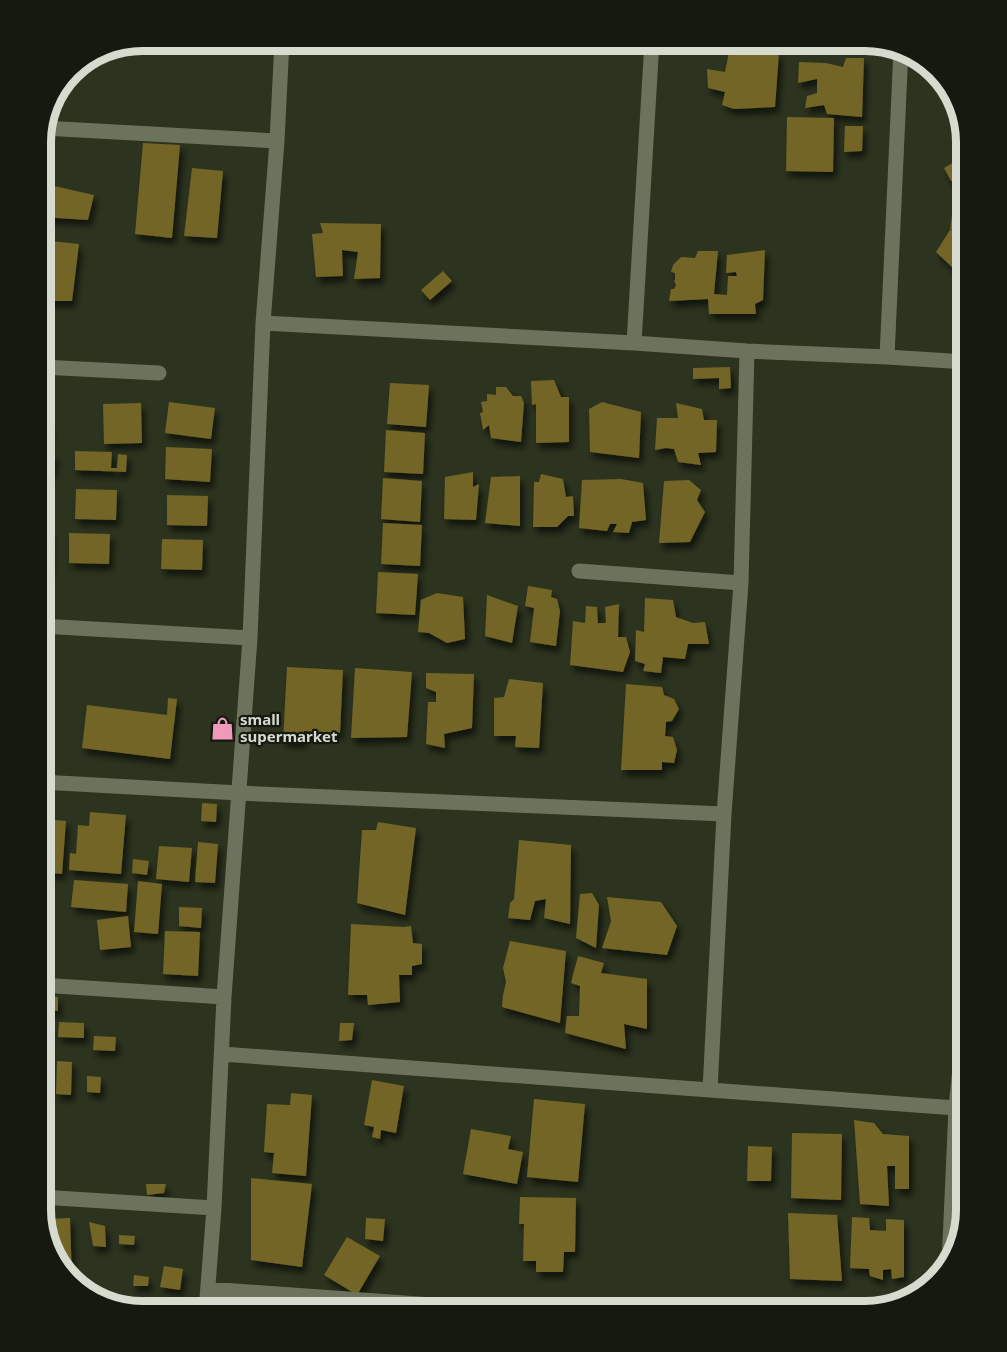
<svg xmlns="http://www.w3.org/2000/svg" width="1007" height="1352" viewBox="0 0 1007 1352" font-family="'Noto Sans',sans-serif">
  <defs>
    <filter id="shadow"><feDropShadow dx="3.5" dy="6" stdDeviation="3" flood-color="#0009"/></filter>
  </defs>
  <rect width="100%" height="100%" fill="#2c331e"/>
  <path fill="#726525" filter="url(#shadow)" d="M729,52L779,53L775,107L734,109L722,105L725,92L708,88L707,69L725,72Z
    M846,58H864L862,117L827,114L824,105L805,108L807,96L817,93V79L798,83L799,62L826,63L843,67Z
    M787,117L834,118L833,172L786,171Z
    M845,126H863L862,151L844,152Z
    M956,132H964L966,142V152L957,149Z
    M143,143L180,145L172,238L135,234Z
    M966,153V184L951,181L944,168L956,161Z
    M192,168L223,171L217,238L184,236Z
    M41,183L94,195L88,220L41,217Z
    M953,207H966V224L950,230Z
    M320,223L381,224L380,278L354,279L358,252L342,250L343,276L316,277L312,234L323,233Z
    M950,230H966V271L957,272L936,252Z
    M41,240L79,244L72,301H41Z
    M765,250L763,300L755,304L756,314H709L708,299L669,301L671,289H674L676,285L674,280H675V273L671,272L673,265L681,257L695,258L698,251H718L714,294L727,295L728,276H737L736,272L726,273L727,255Z
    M443,271L452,281L430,300L421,290Z
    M730,367L731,388L719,389V378L693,379V368Z
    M554,380L561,397H569V442L536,443V404L532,405L531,381Z
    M390,383L429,385L426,427L387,424Z
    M496,387H506L513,396H521L524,403L521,442L491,438L489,425L483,430L480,413L483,412L481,402L487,401V394L496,395Z
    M169,402L215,408L211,439L165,433Z
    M602,402L641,412L639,458L590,452L589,409Z
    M141,403L142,443L104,444L103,404Z
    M676,403L702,409L704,420H717L716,452L698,453L701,465L678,462L674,449L666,448L655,450L657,418H678Z
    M41,423L50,424L46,454L55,455L52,473L41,472Z
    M386,430L425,433L423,474L384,472Z
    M166,447L212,449L210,482L165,479Z
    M75,451L112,452L111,468H117L118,454L127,455L126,472L75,470Z
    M473,472V487L479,484L476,520L444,519L445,477Z
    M541,474L563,479L566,497L573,496L574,516H568L557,527H533L534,482H539Z
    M520,476V526L485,523L491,477Z
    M383,478L422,481L420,522L381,519Z
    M621,479L643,483L646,520L632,522L629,533L613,532L617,524H610L607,531L579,528L582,480Z
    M689,480L701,490L697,500L705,512L690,542L659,543L664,481Z
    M76,489L117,490L116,520L75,519Z
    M167,495L208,496L207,526L167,525Z
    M383,523L422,525L420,566L381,564Z
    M41,532L51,533L49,570L41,569Z
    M69,533L110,534L109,564L69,563Z
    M162,539L203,540L202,570L161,569Z
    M378,572L418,574L415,615L376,613Z
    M528,586L552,590L551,597L557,599L560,611L556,646L530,642L534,608L525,606Z
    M437,593L463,597L465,639L447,643L429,633L418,632L421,600Z
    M487,595L518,606L512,643L485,636Z
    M645,598L673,600L676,617L693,623L705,622L709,644H688L685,659L663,657L661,673L643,671L645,664L635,661L636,630L644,632Z
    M619,604L618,637H626L630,652L623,672L570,665L573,621L585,623L586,606L597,607L598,623H606L605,607Z
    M287,667L343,670L340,733L304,731V742L283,741Z
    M355,668L412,672L407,737L351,738Z
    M426,673L474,674L472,728L444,734L445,748L426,744L428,702H436V692L426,688Z
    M509,679L543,683L539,748L515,747L516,736H494V698L504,697Z
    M626,684L662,687L664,695L674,699L679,709L672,721L666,722L665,736L673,737L677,750L674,763L662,762V770H621Z
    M168,698L177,699L170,759L82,748L87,705L167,715Z
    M202,803L217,804L216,822L201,821Z
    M90,812L126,815L121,874L69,870L70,853L76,854L78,825L89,826Z
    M43,819L66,821L62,874L41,872V836Z
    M378,822L416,828L405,915L357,903L362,830H376Z
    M519,840L571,845L570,924L544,918L546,899L535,901L530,920L508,918L510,903L514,899Z
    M198,842L218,844L215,883L195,882Z
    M159,846L192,848L189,882L156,879Z
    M133,859L149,861L147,875L132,873Z
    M74,880L128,884L126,912L71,907Z
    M138,881L162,884L158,934L134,932Z
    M592,893L599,905L596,948L576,938L580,894Z
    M607,897L661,902L677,926L667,955L602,948L611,921Z
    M179,907L202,908L201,928L179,926Z
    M128,916L131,947L100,950L97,920Z
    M351,924L404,927L411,926L413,943L422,944V964L412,966V975H399L400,1002L368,1005L367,995H348Z
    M165,931L200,932L198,976L163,974Z
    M510,941L566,951L560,1023L502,1007L503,995L506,982L503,968Z
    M578,956L604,963L601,973L647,979V1029L624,1024L626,1049L565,1033L567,1016H579L580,986L571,983Z
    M41,996L58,997V1011L41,1010Z
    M59,1022L84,1023V1038L58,1037Z
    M340,1023H354L352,1040L339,1041Z
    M41,1028L49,1029L45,1090H41Z
    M94,1036L116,1037L115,1051L93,1050Z
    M57,1061L72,1062L71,1095L56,1094Z
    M87,1076L101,1077L100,1093L87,1092Z
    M372,1080L404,1086L396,1133L381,1130L380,1139L372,1137L374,1127L364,1125Z
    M291,1093L312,1095L306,1176L272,1173L274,1153L264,1152L267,1104L290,1105Z
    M534,1099L585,1104L578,1182L527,1177Z
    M854,1120L874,1123L883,1134L909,1136V1189H895V1166H887L889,1206L860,1204Z
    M471,1129L511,1136L508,1149L523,1152L517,1184L463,1174Z
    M792,1133L842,1134L841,1200L791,1198Z
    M748,1146L772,1147L771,1181H747Z
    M251,1178L312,1184L302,1267L251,1260Z
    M146,1184H166L164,1193L147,1195Z
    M520,1197L576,1198L575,1252H564L563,1272H536V1261H523L524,1224H519Z
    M788,1213L837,1215L842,1281L790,1279Z
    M852,1217L869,1218L870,1230L886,1231V1219L904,1220V1277L892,1279L891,1269L883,1270V1280L870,1276L869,1269L850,1268Z
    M70,1218L72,1279L54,1261L43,1219Z
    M366,1218L385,1219L383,1241L365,1239Z
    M89,1222L105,1226L106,1247L93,1246Z
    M119,1235L135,1236L134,1245L119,1244Z
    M347,1237L380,1256L357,1295L324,1275Z
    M164,1266L183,1269L180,1290L160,1287Z
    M134,1275L149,1277L148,1286H133Z
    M90,1286L103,1288L102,1301L91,1298L89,1296Z"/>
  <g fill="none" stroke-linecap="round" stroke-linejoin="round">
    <path stroke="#6c735c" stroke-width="15" d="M43,128L277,141
      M263,323L634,343L747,351L887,357L966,362
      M634,343L652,41
      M887,357L901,49
      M41,367L159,373
      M579,571L741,583
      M41,626L250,638
      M41,782L239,793L724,814L710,1090L222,1054
      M724,814L741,583L747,351
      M41,985L224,997
      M710,1090L956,1108L949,1265
      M956,1108L963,1037L966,965
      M41,1197L214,1208
      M208,1289L516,1311
      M206,1311L214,1208L224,997L250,638L263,323L277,141L282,41"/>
  </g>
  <defs>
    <symbol id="shop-bare" viewBox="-9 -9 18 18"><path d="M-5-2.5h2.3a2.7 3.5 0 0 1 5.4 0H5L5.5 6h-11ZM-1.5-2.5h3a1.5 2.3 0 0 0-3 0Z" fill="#ef9ab8" stroke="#161910" stroke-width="2.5" paint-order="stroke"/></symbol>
  </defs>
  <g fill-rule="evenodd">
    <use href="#shop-bare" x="206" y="712" width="33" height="33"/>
  </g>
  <g text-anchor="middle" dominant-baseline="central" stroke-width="4.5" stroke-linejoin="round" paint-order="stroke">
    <g font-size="15" font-weight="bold" fill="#d7dbcf" stroke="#161910" text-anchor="start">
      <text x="240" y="719">small<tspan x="240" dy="17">supermarket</tspan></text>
    </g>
  </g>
  <path d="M0 0H1007V1352H0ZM142 51H865A91 91 0 0 1 956 142V1210A91 91 0 0 1 865 1301H142A91 91 0 0 1 51 1210V142A91 91 0 0 1 142 51Z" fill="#161910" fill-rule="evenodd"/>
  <path fill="none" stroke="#d7dbcf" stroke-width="8" d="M142 51H865A91 91 0 0 1 956 142V1210A91 91 0 0 1 865 1301H142A91 91 0 0 1 51 1210V142A91 91 0 0 1 142 51Z"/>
</svg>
